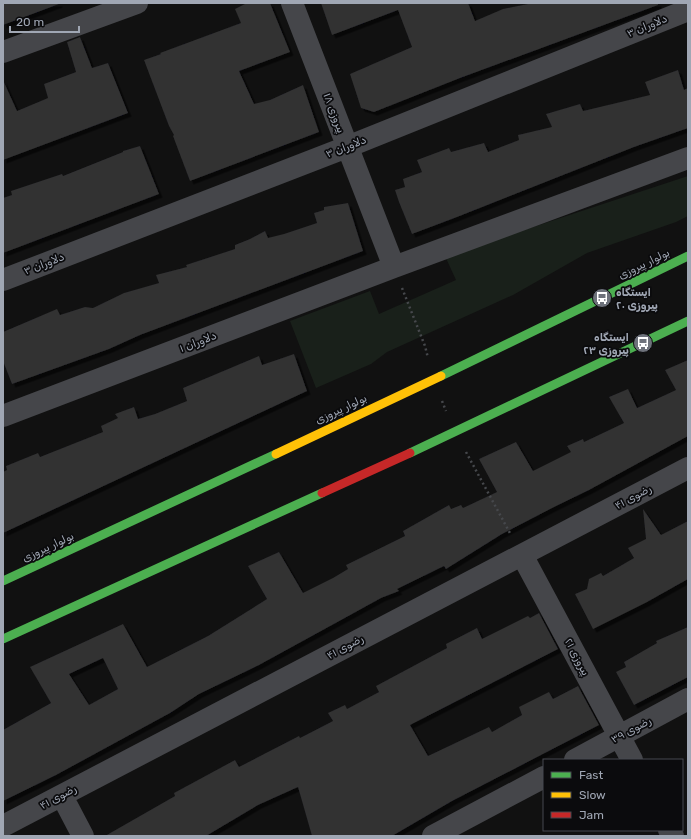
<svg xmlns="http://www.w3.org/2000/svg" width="691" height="839" viewBox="0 0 691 839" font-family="Rubik,Vazirmatn,sans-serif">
  <defs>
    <filter id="shadow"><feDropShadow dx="3.5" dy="3.5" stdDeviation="0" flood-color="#0009"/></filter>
  </defs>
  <rect width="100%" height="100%" fill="#111"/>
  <path fill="#19201a" d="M688,176V216L676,222L587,253L513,295L387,352L371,364L316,388L290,321L370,291L379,314L456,280L445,256Z"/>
  <path fill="#303032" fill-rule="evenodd" filter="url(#shadow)" d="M3,3H59V4L3,25Z
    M247,3H270L290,52L239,71L254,104L270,100L303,85L319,132L190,181L173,136L174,135L169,126L144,60L161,54L160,53L241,23L235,9Z
    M321,3H468L475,21L503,9L533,3H658V5L460,78L374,112L361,108L350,74L412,47L398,10L332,35Z
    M80,37L92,68L108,63L128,113L3,160V80L17,111L48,98L44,84L76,72L67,42Z
    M678,70L684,90L688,88V128L634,147L457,217L412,234L399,202L395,190L405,187L403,179L422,172L417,160L449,148L451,152L484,143L488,152L519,140L518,135L552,127L546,114L580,104L583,111L650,95L645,82Z
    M140,146L159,194L3,253V198L12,195L11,191L62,174L63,176L123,152V151Z
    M348,203L363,251L140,335L109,349L12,384L3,361V332L57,309L60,315L85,307L93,308L124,293L159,283L156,275L187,267L186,265L235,249V245L250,239L265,231L268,238L284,234L317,223L314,213L324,210V207Z
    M294,354L307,391L3,533V472L7,470L6,466L38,453L40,457L103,432L101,426L118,418L115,414L134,407L138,419L155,414L187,401L183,388L259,356L262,365Z
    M688,360V436L589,490L554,507L502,534L446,569L444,566L397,589L399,591L381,598L352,614L259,665L199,694L170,713L56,775L3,801V730L51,703L30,667L123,624L147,667L208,636L267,599L248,566L279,552L303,593L333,578L348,569L346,565L405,536L403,531L449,505L451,509L461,505L463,508L497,492L479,459L516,442L533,471L571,452L567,446L583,439L584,442L624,423L609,397L628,389L637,408L676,390L665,370ZM103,658L118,689L89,705L69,674Z
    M643,509L661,535L688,521V579L647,602L593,629L575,594L587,589L589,579L601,573L603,576L634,558L628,548L646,539Z
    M539,613L558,649L410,725L428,756L489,727L492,732L522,715L519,707L549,692L553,699L578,686L599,725L452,801L392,836H312L298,787L258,805L206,836H105L175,796L174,793L235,760L239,767L299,736L300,738L333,721L328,713L345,705L347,709L379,692L376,686L447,648L446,644L477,628L482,639L528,616L530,618Z
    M688,627V677L634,705L616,672L626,667L624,662L657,643L656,641Z"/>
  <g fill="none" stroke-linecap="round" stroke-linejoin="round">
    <path stroke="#46484c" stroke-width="2.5" stroke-dasharray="2 3" stroke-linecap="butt" d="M402,288L425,346L428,358
      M442,401L446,411
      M466,452L511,535"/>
    <path stroke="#45464a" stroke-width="22" d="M292,3L394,267
      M3,52L137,3
      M3,280L347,147L688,10
      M3,416L394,267L688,158
      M522,555L632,760
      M575,760L688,699
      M62,796L83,836
      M3,826L688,468
      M669,830L673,836
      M433,836L544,777"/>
    <path stroke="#4caf50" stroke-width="9" d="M441,376L688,256
      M410,453L688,321
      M3,581L276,454
      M3,639L322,493"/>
    <path stroke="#ffc107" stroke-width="9" d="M276,454L441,376"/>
    <path stroke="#c62828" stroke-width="9" d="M322,493L410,453"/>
  </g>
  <defs>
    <symbol id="bus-disc" viewBox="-11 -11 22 22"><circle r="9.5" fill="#6e727b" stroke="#0b0b0d"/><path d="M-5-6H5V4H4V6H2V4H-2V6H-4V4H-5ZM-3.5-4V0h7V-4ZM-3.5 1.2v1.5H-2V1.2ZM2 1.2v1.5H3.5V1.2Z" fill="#fff"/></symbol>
  </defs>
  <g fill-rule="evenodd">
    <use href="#bus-disc" x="591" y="287" width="22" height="22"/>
    <use href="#bus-disc" x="632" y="332" width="22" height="22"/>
  </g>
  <g text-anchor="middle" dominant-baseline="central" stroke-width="3.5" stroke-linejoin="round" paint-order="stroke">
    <g font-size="11" fill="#a0a7b4" stroke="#0b0b0d">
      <text transform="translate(647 26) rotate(-22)">دلاوران ۳</text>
      <text transform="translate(334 113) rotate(69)">پیروزی ۱۸</text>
      <text transform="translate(346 147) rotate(-21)">دلاوران ۳</text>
      <text transform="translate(44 264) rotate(-21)">دلاوران ۳</text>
      <text transform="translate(644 264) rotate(-26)">بولوار پیروزی</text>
      <text transform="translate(198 342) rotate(-21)">دلاوران ۱</text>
      <text transform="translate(341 409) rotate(-25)">بولوار پیروزی</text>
      <text transform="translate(633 497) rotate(-28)">رضوی ۴۱</text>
      <text transform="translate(48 547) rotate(-25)">بولوار پیروزی</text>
      <text transform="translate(345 647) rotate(-28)">رضوی ۴۱</text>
      <text transform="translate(577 657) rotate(62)">پیروزی ۲۱</text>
      <text transform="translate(631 730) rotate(-28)">رضوی ۳۹</text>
      <text transform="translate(58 797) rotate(-28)">رضوی ۴۱</text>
    </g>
    <g font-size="11" font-weight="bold" fill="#a0a7b4" stroke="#0b0b0d" text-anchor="start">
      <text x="616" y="292">ایستگاه<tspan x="616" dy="13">پیروزی ۲۰</tspan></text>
      <text x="629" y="337" text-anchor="end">ایستگاه<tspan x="629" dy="13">پیروزی ۲۳</tspan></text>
    </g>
  </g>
  <rect width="691" height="839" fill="none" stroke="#a0a7b4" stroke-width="8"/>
  <rect x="543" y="759" width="140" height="72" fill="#0b0b0d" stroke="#474950"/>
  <rect x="551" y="772" width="20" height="6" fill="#4caf50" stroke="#474950"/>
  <text x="579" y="779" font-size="12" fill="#a0a7b4">Fast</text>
  <rect x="551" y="792" width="20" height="6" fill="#ffc107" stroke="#474950"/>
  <text x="579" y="799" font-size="12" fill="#a0a7b4">Slow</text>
  <rect x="551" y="812" width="20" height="6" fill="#c62828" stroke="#474950"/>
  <text x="579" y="819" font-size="12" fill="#a0a7b4">Jam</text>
  <path d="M10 26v6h69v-6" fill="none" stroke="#a0a7b4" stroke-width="2"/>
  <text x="16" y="26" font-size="12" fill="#a0a7b4" stroke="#0b0b0d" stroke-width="3" paint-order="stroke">20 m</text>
</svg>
